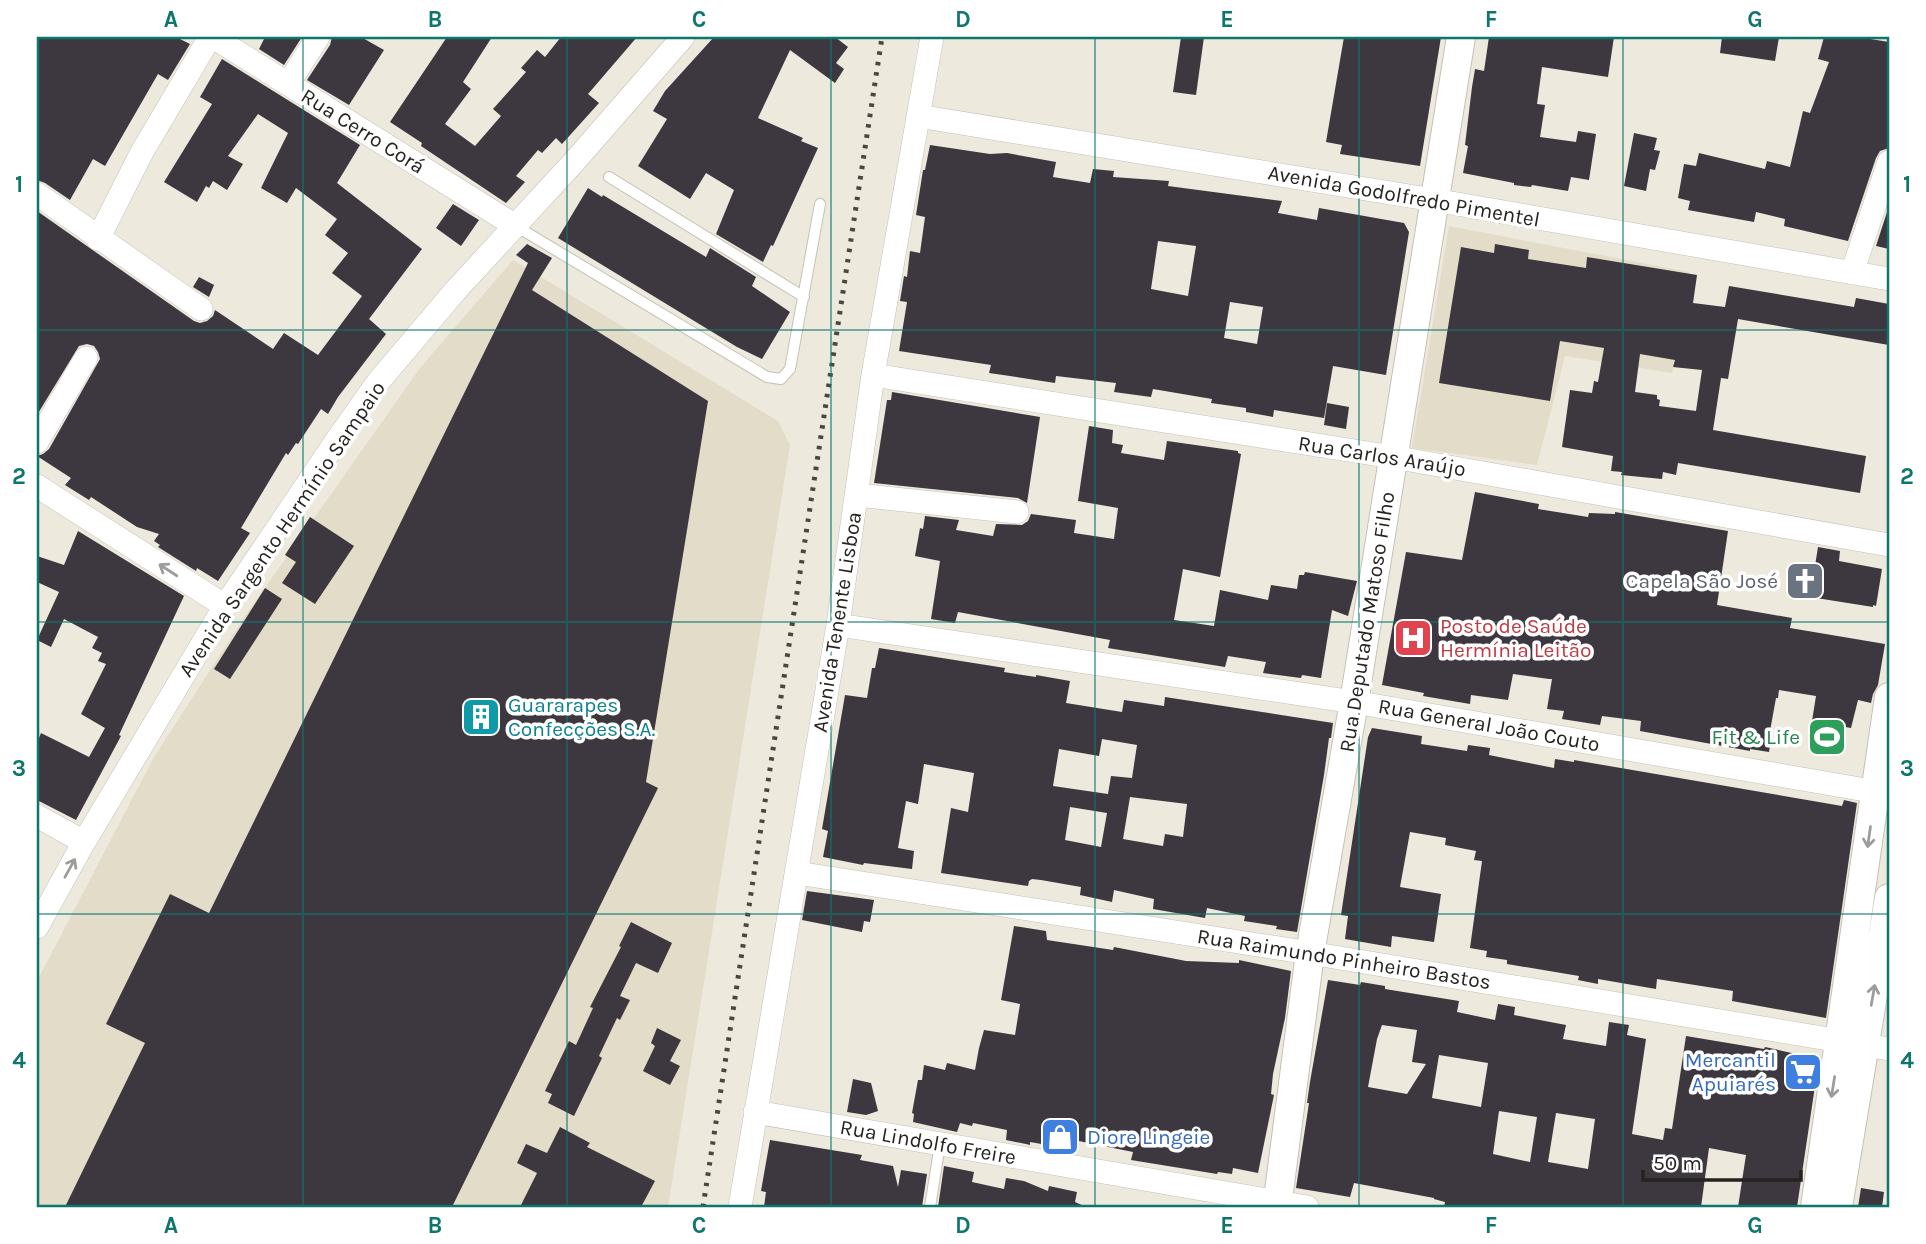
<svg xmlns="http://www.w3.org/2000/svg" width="1926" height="1244" viewBox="0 0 1926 1244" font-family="Karla,sans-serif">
  <rect width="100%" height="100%" fill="#ede9dd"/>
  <path fill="#e3dcc9" d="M1449,226L1689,272L1672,373L1565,356L1537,465L1412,448Z
    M513,260L778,421L790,445L668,1207H37V981L154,757L245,616L420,368Z"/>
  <path fill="#3d373f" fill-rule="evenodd" d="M37,37H176L190,44L168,80L158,74L105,166L93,159L70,200L45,183L37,180Z
    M265,37H302L284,65L259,49Z
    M332,37H361L384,50L349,105L307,80L330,45Z
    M447,37H492L463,82L471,89L445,124L475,146L501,116L493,109L526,72L521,68L537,50L545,57L561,37H637L588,94L599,103L562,144L556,138L542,153L538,150L516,176L525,182L506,203L421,146L422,143L390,122Z
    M714,37H835L848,47L836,63L844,69L835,83L790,50L758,118L803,138L801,141L818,148L773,246L771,245L763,262L716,234L734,190L706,173L690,199L638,166L667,119L653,111L665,91Z
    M1181,37H1204L1196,95L1173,92Z
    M1344,37H1441L1420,166L1340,154L1342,145L1326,142Z
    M1489,37H1614L1608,77L1542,67L1537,104L1545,105L1540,137L1576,142L1578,131L1596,134L1589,180L1571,177L1568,191L1532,185L1531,187L1514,185V183L1463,173L1468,146L1465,145L1472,87L1475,69L1484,71Z
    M1722,37H1779L1775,61L1720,53Z
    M1824,37H1858L1889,42V148L1880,151L1876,158L1848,241L1784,226L1785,219L1756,212L1754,222L1688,210L1690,201L1678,198L1684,164L1696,166L1699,153L1765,169L1767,161L1790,167L1803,111L1810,113L1829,62L1818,59Z
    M222,59L360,145L337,183L422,249L369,319L386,334L338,397L328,414L321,409L298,444L296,443L288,455L286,453L241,528L250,533L218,581L197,568L196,571L158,547L160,545L154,541L159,534L137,527L91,497L89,500L65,485L71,478L37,456L43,454L49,449L100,359L98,352L94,346L87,344L79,346L37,415V211L194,321L200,323L207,321L213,316L215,310L273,349L284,333L318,355L362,296L332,273L348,253L325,235L337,219L296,188L287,203L261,188L288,133L258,114L228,156L243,164L227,190L213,181L209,188L206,186L197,202L164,182L212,104L200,97Z
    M1634,133L1657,138L1654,150L1660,151L1655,170L1650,169L1646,191L1624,186Z
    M930,145L990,154L1007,153L1056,162L1053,177L1090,183L1093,169L1114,171L1113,177L1169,181L1168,186L1282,201L1278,213L1317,220L1319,208L1404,223L1409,232L1386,375L1333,366L1324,418L1274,410L1273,417L1246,412V408L1211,403L1212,399L1153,389L1151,397L1114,392L1116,383L1056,376L1055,383L1010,376L989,373L991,365L899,351L907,302L900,301L904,276L907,277L910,251L920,253L925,217L916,215L923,170H925ZM1158,241L1196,246L1188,296L1151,289ZM1230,302L1263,307L1257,344L1224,338Z
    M588,188L602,197L603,195L706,257L710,248L756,277L752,286L790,312L762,359L737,347L558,238Z
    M453,204L479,220L461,246L436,228Z
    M1889,206V249L1876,246Z
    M527,244L552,258L532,290L708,401L646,782L658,788L452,1207H65L145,1043L106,1024L170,894L209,913L528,263L516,255Z
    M1495,244L1529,250L1528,259L1586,268L1587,257L1697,275L1693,303L1725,307L1729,286L1854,307L1856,298L1889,304V345L1738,319L1728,379L1721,378L1713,430L1866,456L1860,493L1678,463L1676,475L1663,472L1662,479L1621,475L1622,472L1611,471L1613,456L1562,447L1570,390L1592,393L1594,381L1598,382L1604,348L1560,341L1550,401L1439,383L1461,247L1494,253ZM1640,354L1675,360L1673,367L1702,370L1696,411L1659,406L1660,400L1657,399V395L1635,392Z
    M199,277L214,285L209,297L193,287Z
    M892,392L1040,417L1027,503L1018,498L874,483L887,400H891Z
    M1327,403L1349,407L1346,429L1324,425Z
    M1089,426L1113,430L1112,443L1123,445L1121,453L1164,460L1167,441L1238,451V453L1241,454L1220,577L1183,569L1174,620L1214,626L1220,590L1268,600L1271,585L1297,589L1299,575H1304L1305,572L1357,581L1348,616L1332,610L1321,678L1302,675L1301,678L1263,673L1266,662L1228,656L1225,667L1108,648L1110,640L958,612L955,623L931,619L940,561L915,556L920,528L923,529L925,516L959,520L956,530L993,536L996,524L1022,525L1028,521L1031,514L1076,520L1074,533L1114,539L1118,508L1078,501Z
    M1475,492L1539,504L1538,509L1588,517L1589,513L1615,514V512L1728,531L1717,605L1792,618L1790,628L1885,644L1878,685L1873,694L1871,703L1858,700L1851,728L1812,721L1816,696L1779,690L1778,698H1776L1770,731L1772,732L1769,752L1750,749V751L1640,731L1641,721L1602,716L1600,725L1562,719L1564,711L1547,709L1552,679H1549L1513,674L1508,700L1471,695L1470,704L1423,696L1424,693L1382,685L1406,552L1462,560Z
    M310,517L354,546L315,604L282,583L296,562L285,555Z
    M78,531L184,596L119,735L121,736L76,820L37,800V743L41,733L89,757L105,728L81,714L106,664L98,661L102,653L92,648L98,637L64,619L51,647L37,640L59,592L37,582V556L64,565Z
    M1818,547L1840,551L1839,561L1882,569L1876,606L1873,605V607L1810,597Z
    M265,588L282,599L230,679L214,669Z
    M879,648L1005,668L1004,672L1036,677V675L1070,681L1066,703L1122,712L1124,700L1164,706L1165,697L1333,723L1331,738H1329L1324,775L1297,932L1276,929L1277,926L1244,921L1245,916L1207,908L1205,918L1153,909L1154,899L1114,890L1112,902L1080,895L1081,887L1041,880L1032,879L1029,881L1028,886L941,873L951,808L968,812L974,773L924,764L918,804L906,801L898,848L914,851L912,869L864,863L863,865L823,857L828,831L822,829L845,695L867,698L872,668H875ZM1102,739L1137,745L1132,778L1111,776L1108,794L1053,786L1059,749L1099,756ZM1130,797L1187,804L1183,837L1165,834L1163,846L1123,839ZM1070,807L1107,813L1101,847L1065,840Z
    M1372,728L1422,736L1421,744L1467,751L1468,745L1490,748L1489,755L1554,768L1555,759L1574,762V760L1842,806L1844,800L1857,803L1826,1018L1732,1001L1733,991L1657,979L1656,989L1598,979V984L1578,980L1579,976L1507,964V960L1486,957L1487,951L1470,948L1482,861L1474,860L1476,851L1445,845L1446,838L1410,832L1400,887L1441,894L1434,942L1392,936L1391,947L1345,939L1348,916L1341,915L1368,737Z
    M807,891L874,900L870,922L864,921L862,932L802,920Z
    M631,922L672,943L658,973L636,963L620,996L630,1000L620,1020L617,1018L599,1056L602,1058L574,1116L548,1103L552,1094L545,1091L569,1041L576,1045L593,1008L590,1007L621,947L619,946Z
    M1014,926L1046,931L1047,940L1113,950L1114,947L1186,961L1239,963V960L1291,971L1285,1018L1273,1074L1271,1094L1274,1095L1258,1173L1233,1168L1232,1174L1218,1172L1217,1174L1131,1160L1133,1152L1054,1136L1053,1146L1030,1142V1145L1026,1144L1006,1140L1007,1130L973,1123L972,1126L960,1123L957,1132L913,1122L914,1114L912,1113L918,1080H922L924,1065L945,1070L947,1063L975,1070L979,1048L984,1030L1015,1035L1020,1004L1001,1000Z
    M1328,980L1360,985L1361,982L1385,986V989L1459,1001L1457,1012L1495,1020L1498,1004L1515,1007L1514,1015L1566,1025L1563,1039L1606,1046L1609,1022L1629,1025L1627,1035L1646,1039L1632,1134L1663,1140L1665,1128L1672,1129L1686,1036L1764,1049L1765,1047L1819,1059L1797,1207H1738L1746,1155L1709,1148L1701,1207H1444L1445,1202L1434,1199V1198L1354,1183L1350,1197L1296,1188L1309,1103H1307L1310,1082ZM1382,1025L1417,1030L1412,1062L1426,1064L1407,1094L1368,1087L1377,1039ZM1439,1055L1488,1063L1481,1107L1432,1098ZM1499,1111L1537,1117L1530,1162L1493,1154ZM1556,1113L1595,1119L1588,1169L1548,1162Z
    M657,1028L681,1040L670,1061L680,1066L670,1085L643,1071L655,1046L651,1043Z
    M853,1079L871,1083L878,1111L866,1115L847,1112Z
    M560,1127L590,1143L587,1147L655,1181L641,1207H520L537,1173L517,1163L526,1144L547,1153Z
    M770,1140L862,1155L860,1160L893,1166L898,1187L901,1170L927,1174L922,1207H764L766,1192L761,1191Z
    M944,1166L974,1172L972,1182L1004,1189L1006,1178L1024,1181L1048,1191L1049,1186L1077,1192L1075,1202L1086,1207H938Z
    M1861,1188L1884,1192L1882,1207H1858Z"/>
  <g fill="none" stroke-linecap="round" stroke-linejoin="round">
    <defs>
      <path id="service" d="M609,177L804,297
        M514,225L767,377L781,379L790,369L820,204
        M930,1207L940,1144"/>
      <path id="minor" d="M213,37L514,225
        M288,84L318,37
        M918,116L1434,200L1889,279
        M37,194L201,309
        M98,239L142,152L210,37
        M1852,273L1889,162
        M873,375L1393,457L1889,545
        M37,442L86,358
        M37,486L225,606
        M857,495L1017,512
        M838,625L1354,702L1889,794
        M37,816L84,842
        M797,873L1310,953L1889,1049
        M37,927L84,842L225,606L337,440L378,382L456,290L573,163L683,37
        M755,1112L1307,1207
        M740,1207L838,625L873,375L932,37"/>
      <path id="tertiary" d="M1277,1207L1310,953L1354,702L1461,37
        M1815,1207L1889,697
        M1838,1207L1889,898"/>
    </defs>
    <use href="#service" stroke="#c5c1b5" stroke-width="12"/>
    <use href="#minor" stroke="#c5c1b5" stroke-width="24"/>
    <use href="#tertiary" stroke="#c5c1b5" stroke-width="30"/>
    <use href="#service" stroke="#fff" stroke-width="10"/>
    <use href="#minor" stroke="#fff" stroke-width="23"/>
    <use href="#tertiary" stroke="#fff" stroke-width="28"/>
    <path stroke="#494741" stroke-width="5" stroke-dasharray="3.5 7" stroke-linecap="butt" d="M703,1207L882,37"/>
  </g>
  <defs><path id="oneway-shaft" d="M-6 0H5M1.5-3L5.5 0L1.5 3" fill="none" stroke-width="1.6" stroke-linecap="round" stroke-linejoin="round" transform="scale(1.75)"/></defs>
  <g stroke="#9d9c9a">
    <use href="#oneway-shaft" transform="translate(168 570) rotate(-147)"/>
    <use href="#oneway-shaft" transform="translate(1869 837) rotate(98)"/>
    <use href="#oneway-shaft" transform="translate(70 868) rotate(-61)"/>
    <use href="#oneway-shaft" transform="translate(1873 995) rotate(-80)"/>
    <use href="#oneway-shaft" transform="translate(1833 1087) rotate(99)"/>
  </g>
  <path fill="none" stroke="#0f766e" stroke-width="2" stroke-opacity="0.55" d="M303,37V1207M567,37V1207M831,37V1207M1095,37V1207M1359,37V1207M1623,37V1207M37,330H1889M37,622H1889M37,914H1889"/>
  <defs>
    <symbol id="church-square" viewBox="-11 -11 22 22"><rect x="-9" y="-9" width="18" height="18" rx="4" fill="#6b7280" stroke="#fff"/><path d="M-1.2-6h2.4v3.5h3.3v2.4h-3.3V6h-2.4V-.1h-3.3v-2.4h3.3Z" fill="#fff"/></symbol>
    <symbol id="hospital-square" viewBox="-11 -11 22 22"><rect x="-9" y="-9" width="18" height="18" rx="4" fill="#e0444e" stroke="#fff"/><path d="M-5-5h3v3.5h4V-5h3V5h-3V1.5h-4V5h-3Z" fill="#fff"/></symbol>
    <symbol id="building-square" viewBox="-11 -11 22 22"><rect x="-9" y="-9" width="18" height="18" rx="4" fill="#0f9aa8" stroke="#fff"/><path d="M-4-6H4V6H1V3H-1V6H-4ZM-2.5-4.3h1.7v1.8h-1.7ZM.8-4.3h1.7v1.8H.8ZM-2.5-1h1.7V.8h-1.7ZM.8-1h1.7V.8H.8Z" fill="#fff"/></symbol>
    <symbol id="stadium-square" viewBox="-11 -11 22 22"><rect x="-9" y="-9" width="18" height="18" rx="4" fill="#2e9e5b" stroke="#fff"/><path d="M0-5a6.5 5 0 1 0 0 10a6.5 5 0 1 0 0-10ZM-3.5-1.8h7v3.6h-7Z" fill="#fff"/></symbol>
    <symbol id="supermarket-square" viewBox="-11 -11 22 22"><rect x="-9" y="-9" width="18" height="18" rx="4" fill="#3f7fe0" stroke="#fff"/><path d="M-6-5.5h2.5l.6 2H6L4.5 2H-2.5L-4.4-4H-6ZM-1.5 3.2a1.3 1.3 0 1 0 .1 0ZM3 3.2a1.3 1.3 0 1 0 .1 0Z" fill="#fff"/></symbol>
    <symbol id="shop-square" viewBox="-11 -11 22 22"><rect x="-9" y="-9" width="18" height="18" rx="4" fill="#3f7fe0" stroke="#fff"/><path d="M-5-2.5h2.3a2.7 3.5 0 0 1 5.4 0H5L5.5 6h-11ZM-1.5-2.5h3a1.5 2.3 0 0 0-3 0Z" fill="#fff"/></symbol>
  </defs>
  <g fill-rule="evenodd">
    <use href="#church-square" x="1783" y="559" width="44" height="44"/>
    <use href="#hospital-square" x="1391" y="616" width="44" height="44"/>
    <use href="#building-square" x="459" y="695" width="44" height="44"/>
    <use href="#stadium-square" x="1805" y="715" width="44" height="44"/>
    <use href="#supermarket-square" x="1781" y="1050" width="44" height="44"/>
    <use href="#shop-square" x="1038" y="1115" width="44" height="44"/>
  </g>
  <g text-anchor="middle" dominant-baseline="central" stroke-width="7" stroke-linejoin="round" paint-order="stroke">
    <g font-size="21" fill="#25231f" stroke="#fff">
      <text transform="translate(363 131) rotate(32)">Rua Cerro Corá</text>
      <text transform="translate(1404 196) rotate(10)">Avenida Godolfredo Pimentel</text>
      <text transform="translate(1382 456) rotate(9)">Rua Carlos Araújo</text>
      <text transform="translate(282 529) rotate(-56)">Avenida Sargento Hermínio Sampaio</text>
      <text transform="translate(837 622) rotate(-81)">Avenida Tenente Lisboa</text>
      <text transform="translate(1367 622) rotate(-81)">Rua Deputado Matoso Filho</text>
      <text transform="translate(1489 725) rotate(10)">Rua General João Couto</text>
      <text transform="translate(1344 959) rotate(9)">Rua Raimundo Pinheiro Bastos</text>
      <text transform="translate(928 1142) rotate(10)">Rua Lindolfo Freire</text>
    </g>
    <g font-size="21" fill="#5b616d" stroke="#fff" text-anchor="end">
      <text x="1778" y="581">Capela São José</text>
    </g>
    <g font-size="21" fill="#be3a42" stroke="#fff" text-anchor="start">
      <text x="1440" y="626">Posto de Saúde<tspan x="1440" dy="24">Hermínia Leitão</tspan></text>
    </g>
    <g font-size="21" fill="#0d838f" stroke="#fff" text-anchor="start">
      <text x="508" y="705">Guararapes<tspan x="508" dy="24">Confecções S.A.</tspan></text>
    </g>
    <g font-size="21" fill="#27864d" stroke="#fff" text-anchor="end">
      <text x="1800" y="737">Fit &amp; Life</text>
    </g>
    <g font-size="21" fill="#366cbe" stroke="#fff" text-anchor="end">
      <text x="1776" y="1060">Mercantil<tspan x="1776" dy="24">Apuiarés</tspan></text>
      <text x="1087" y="1137" text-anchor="start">Diore Lingeie</text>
    </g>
  </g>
  <rect width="1926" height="1244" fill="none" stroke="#ffffff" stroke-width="77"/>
  <path d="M1643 1170v10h158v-10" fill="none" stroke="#25231f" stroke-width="3.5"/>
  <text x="1653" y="1170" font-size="21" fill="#25231f" stroke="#ffffff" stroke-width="5" paint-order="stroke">50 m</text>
  <rect x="38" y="38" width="1850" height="1168" fill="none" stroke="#0f766e" stroke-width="2.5"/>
  <g font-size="23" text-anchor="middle" font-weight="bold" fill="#0f766e">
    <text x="171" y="27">A</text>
    <text x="435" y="27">B</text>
    <text x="699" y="27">C</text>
    <text x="963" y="27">D</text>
    <text x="1227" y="27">E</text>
    <text x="1491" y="27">F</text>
    <text x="1755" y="27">G</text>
    <text x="19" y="192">1</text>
    <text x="1907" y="192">1</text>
    <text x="19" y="484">2</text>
    <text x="1907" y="484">2</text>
    <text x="19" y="776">3</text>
    <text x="1907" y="776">3</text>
    <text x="19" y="1068">4</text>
    <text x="1907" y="1068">4</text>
    <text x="171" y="1233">A</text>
    <text x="435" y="1233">B</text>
    <text x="699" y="1233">C</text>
    <text x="963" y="1233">D</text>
    <text x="1227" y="1233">E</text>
    <text x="1491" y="1233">F</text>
    <text x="1755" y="1233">G</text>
  </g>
</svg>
